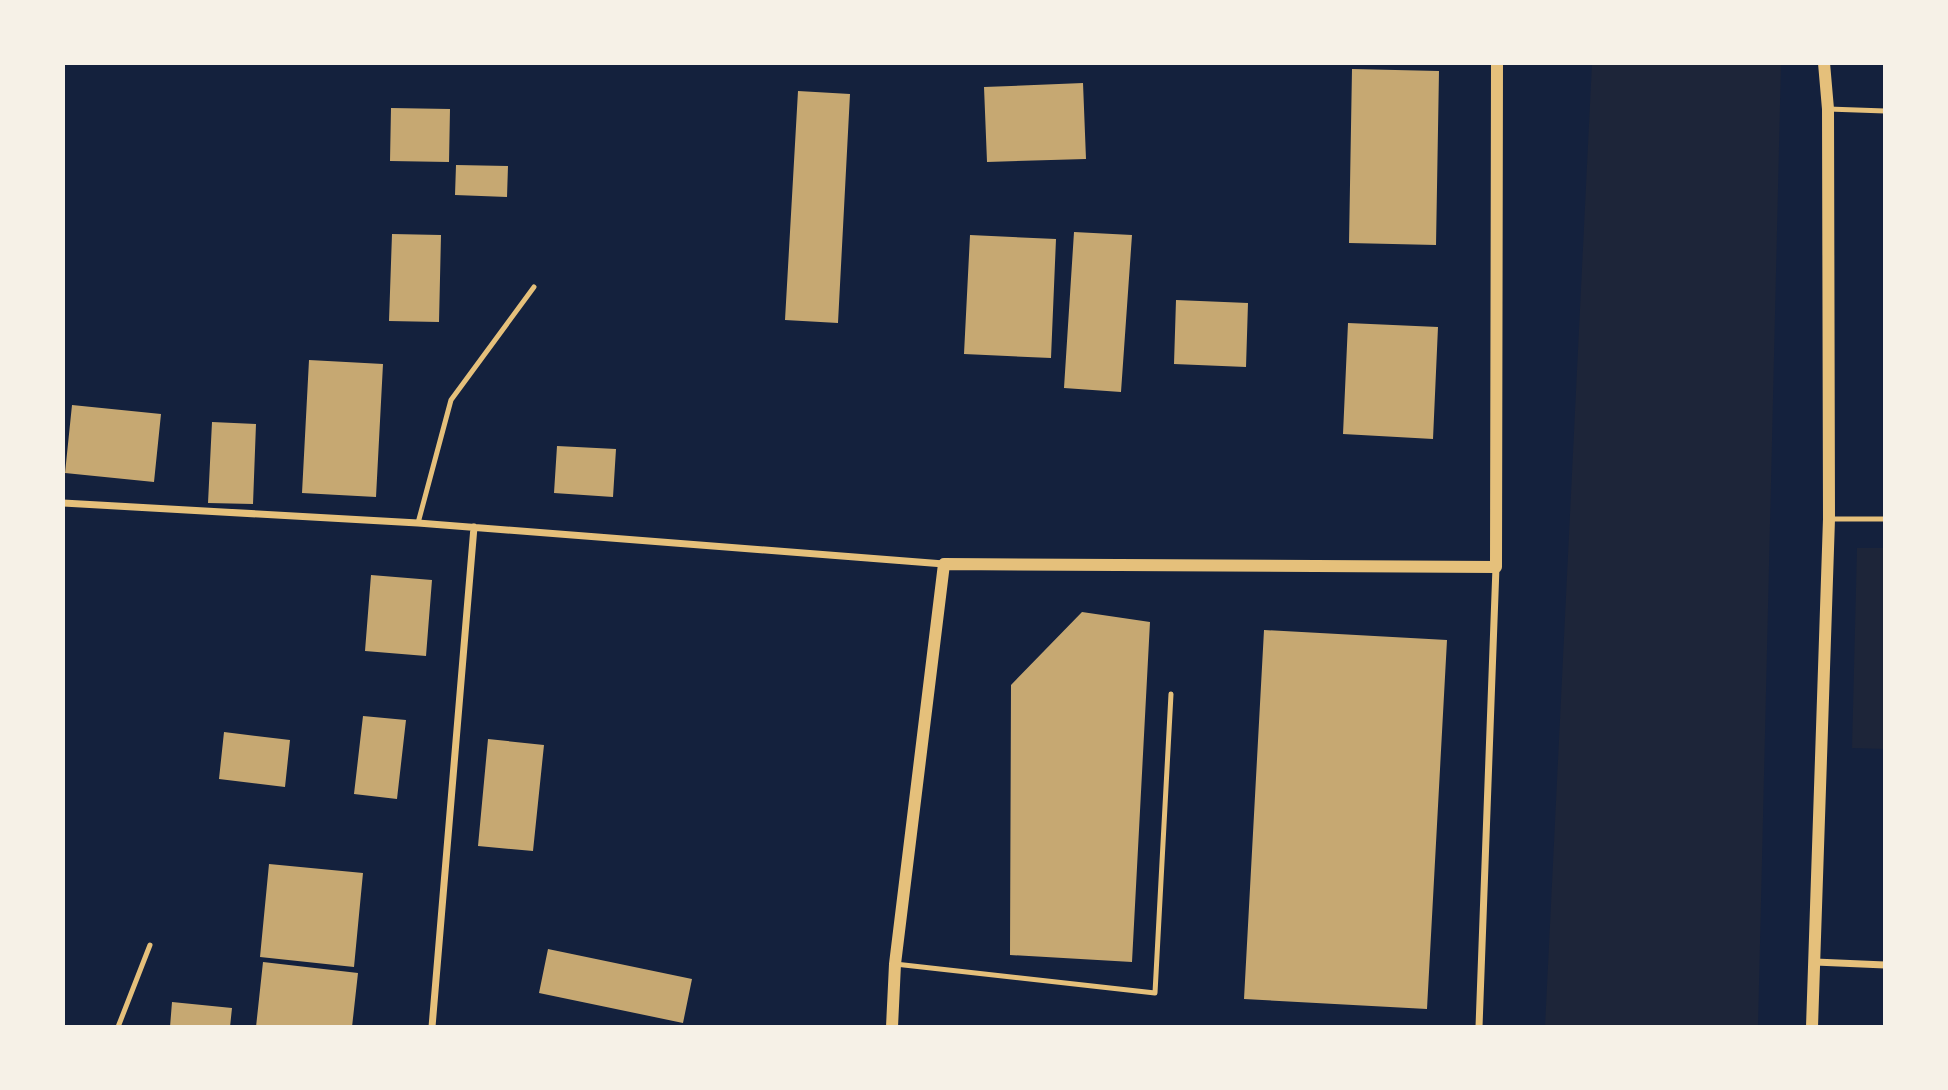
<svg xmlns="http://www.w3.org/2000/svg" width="1948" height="1090" viewBox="0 0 1948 1090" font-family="Roboto,sans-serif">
  <rect width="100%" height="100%" fill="#14213d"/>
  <path fill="#1d2539" d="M1592,63H1781L1758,1027H1545Z
    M1857,548H1885V749L1852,748Z"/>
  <path fill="#c6a872" d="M1352,69L1439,71L1436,245L1349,243Z
    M1083,83L1086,159L987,162L984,87Z
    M798,91L850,94L838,323L785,320Z
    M391,108L450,109L449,162L390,161Z
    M456,165L508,166L507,197L455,195Z
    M1074,232L1132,235L1121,392L1064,388Z
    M392,234L441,235L439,322L389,321Z
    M970,235L1056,239L1051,358L964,354Z
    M1176,300L1248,303L1246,367L1174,364Z
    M1348,323L1438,327L1433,439L1343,434Z
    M309,360L383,364L376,497L302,493Z
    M72,405L161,414L154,482L65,473Z
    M212,422L256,424L253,504L208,503Z
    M557,446L616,449L613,497L554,493Z
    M371,575L432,580L426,656L365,651Z
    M1082,612L1150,622L1132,962L1010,955L1011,685Z
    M1264,630L1447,640L1427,1009L1244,999Z
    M363,716L406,720L397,799L354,794Z
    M224,732L290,740L285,787L219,779Z
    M488,739L544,745L533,851L478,846Z
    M269,864L363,873L354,967L260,957Z
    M548,949L692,979L683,1023L539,993Z
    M263,962L358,973L352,1027H256Z
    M172,1002L232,1008L230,1027H170Z"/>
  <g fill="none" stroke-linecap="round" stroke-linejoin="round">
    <path stroke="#e5c07b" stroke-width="5" d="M1828,109L1885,111
      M1829,519H1885
      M418,523L451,400L534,287
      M895,964L1155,993L1171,694
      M118,1027L150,945"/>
    <path stroke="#e5c07b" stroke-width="7" d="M63,503L418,523L944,564
      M1815,962L1885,965
      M432,1027L474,527
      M1479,1027L1496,567"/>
    <path stroke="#e5c07b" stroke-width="12" d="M892,1027L895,964L944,564L1496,567L1497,63
      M1812,1027L1829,519L1828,109L1824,63"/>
  </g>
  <rect width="1948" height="1090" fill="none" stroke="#f6f1e7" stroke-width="130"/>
</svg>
